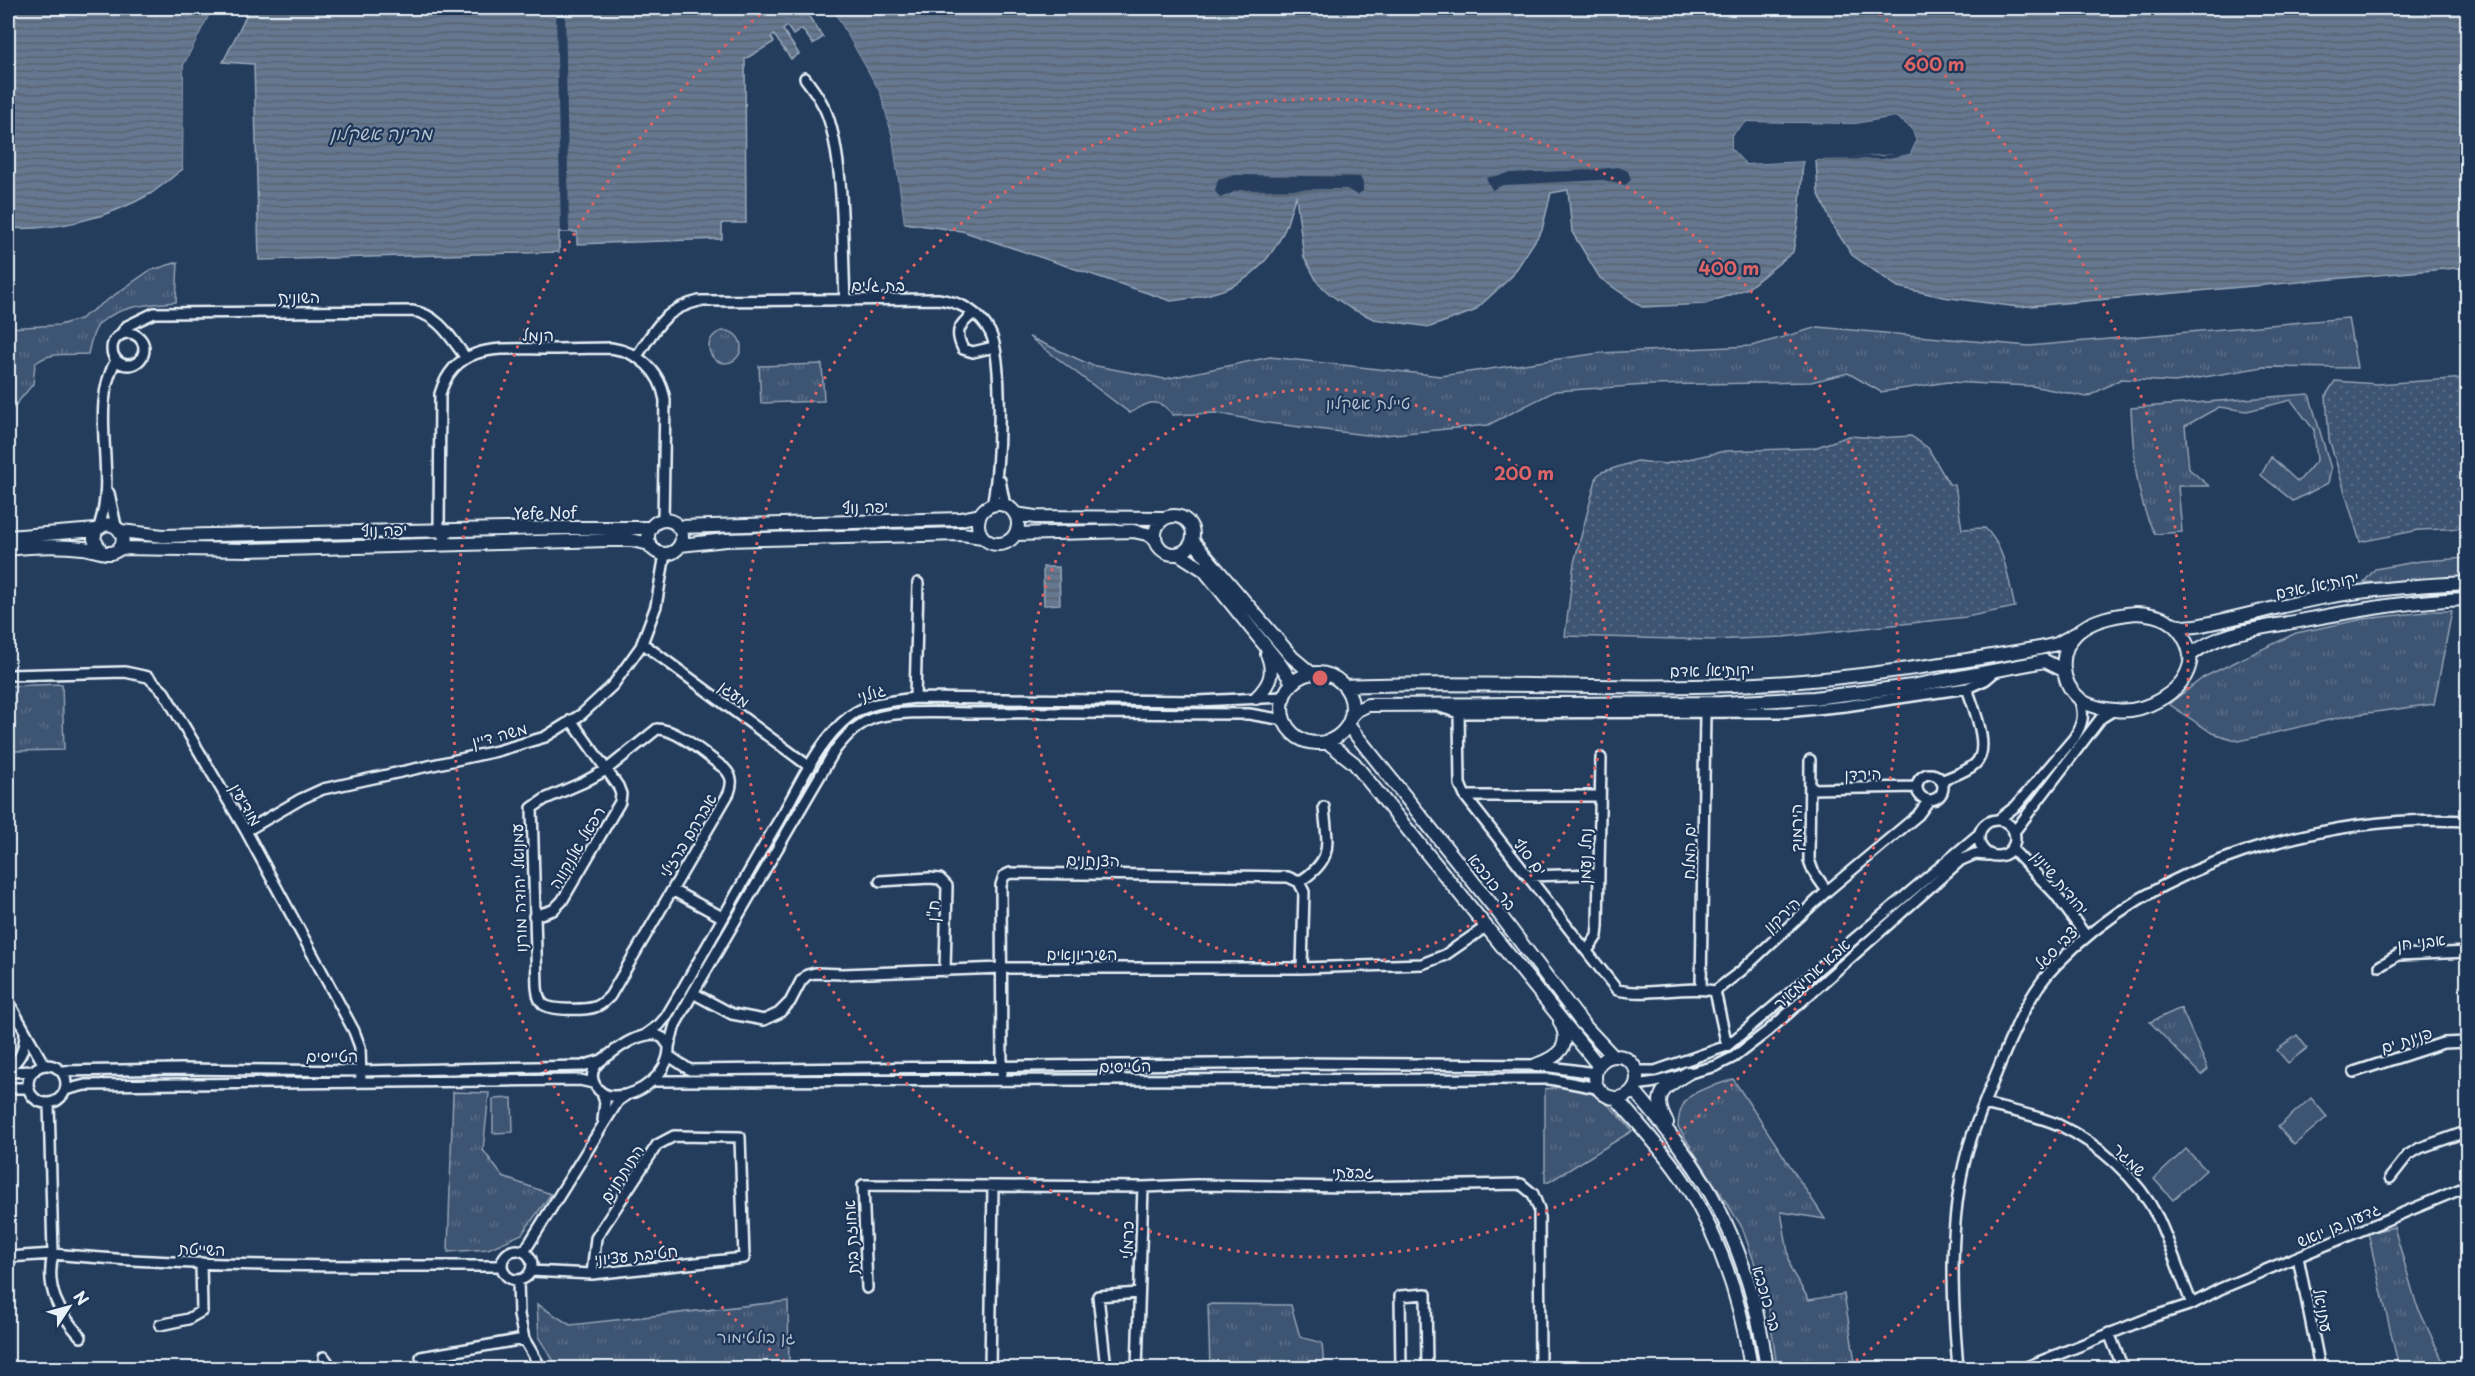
<svg xmlns="http://www.w3.org/2000/svg" width="2475" height="1376" viewBox="0 0 2475 1376" font-family="'Playpen Sans','Playpen Sans Hebrew',sans-serif">
  <defs>
    <pattern id="grass-dots" width="8" height="8" patternUnits="userSpaceOnUse" patternTransform="scale(1.5)"><rect width="8" height="8" fill="#3e5472"/><path d="M2 2h.1M6 6h.1" fill="none" stroke="#5a6d87" stroke-width="1.8" stroke-linecap="round"/></pattern>
    <pattern id="park-tufts" width="24" height="20" patternUnits="userSpaceOnUse" patternTransform="scale(1.5)"><rect width="24" height="20" fill="#3e5472"/><path d="M3 7l-1-3M5 7V3M7 7l1-3M15 17l-1-3M17 17v-4M19 17l1-3" fill="none" stroke="#5a6d87"/></pattern>
    <pattern id="water-rules" width="6" height="5" patternUnits="userSpaceOnUse" patternTransform="scale(1.5)"><rect width="6" height="5" fill="#657890"/><path d="M0 2.5h6" fill="none" stroke="#576270"/></pattern>
  </defs>
  <rect width="100%" height="100%" fill="#253d5d"/>
  <filter id="ink" filterUnits="userSpaceOnUse"><feTurbulence type="fractalNoise" baseFrequency=".0167" numOctaves="2"/><feDisplacementMap in="SourceGraphic" scale="12" xChannelSelector="R" yChannelSelector="G"/><feConvolveMatrix kernelMatrix="1 2 1 2 8 2 1 2 1" color-interpolation-filters="sRGB"/></filter>
  <g filter="url(#ink)">
    <path fill="url(#grass-dots)" stroke="#93a2b5" stroke-width="1.5" d="M2467,378V528L2419,530L2360,542L2329,439L2326,395L2335,381L2377,384Z
      M1849,436L1878,438L1911,436L1928,448L1949,484L1955,485L1962,529L1985,528C2006,548 2008,580 2015,607L1966,617L1783,637L1712,640L1565,636L1574,563L1597,476L1602,472L1637,461L1665,464L1725,451L1814,448Z"/>
    <path fill="url(#park-tufts)" stroke="#93a2b5" stroke-width="1.5" d="M178,262L176,302C152,304 120,305 100,323C93,330 90,344 88,354C71,355 48,351 35,364L33,384L8,414V328L59,325L80,319L149,271Z
      M2348,318L2357,368L2263,367L2175,382L2121,379L2087,397L2032,386L1948,382L1881,392L1848,373L1811,382L1647,385L1555,391L1488,425L1374,436L1268,423L1217,413L1173,415C1158,396 1148,402 1130,413L1029,337L1091,365L1165,379L1270,357L1441,376L1600,353L1752,346L1818,327L2029,346Z
      M709 347a16 16 0 1 1 32 0a16 16 0 1 1-32 0Z
      M822,364L824,401L761,403L759,366Z
      M2309,394L2331,469L2328,483L2293,501L2261,475L2271,457L2298,482L2317,460L2314,430L2291,400L2247,411L2219,407L2185,426L2189,469L2209,486H2178L2182,532L2155,534C2135,498 2133,449 2131,408Z
      M2467,558V578L2389,583L2364,582L2375,569L2421,561Z
      M2435,611H2452L2434,704L2346,716L2239,741L2212,733L2169,704L2204,677L2296,633L2364,619Z
      M62,684L64,750L12,751L8,743V686Z
      M2181,1008L2208,1069L2201,1075L2150,1022Z
      M1733,1079L1825,1219L1781,1212L1791,1270L1809,1300L1844,1294L1856,1368H1777L1768,1302L1742,1227L1678,1127C1679,1089 1703,1091 1733,1079Z
      M1569,1086C1597,1091 1615,1109 1632,1131L1549,1182H1545V1089Z
      M453,1092L489,1093L483,1150L503,1177L551,1194L522,1234L488,1249L448,1252Z
      M2394,1227L2416,1303L2446,1368H2399L2368,1233Z
      M788,1301L789,1368H558L539,1338L537,1304L570,1325Z
      M1208,1304L1291,1305L1300,1337L1322,1343L1324,1368H1210Z"/>
    <path fill="#3e5472" stroke="#93a2b5" stroke-width="1.5" d="M2297,1035L2307,1048L2288,1063L2277,1050Z
      M512,1098L513,1132L493,1133V1099Z
      M2311,1098L2327,1117L2294,1145L2278,1127Z
      M2186,1149L2206,1170L2173,1200L2154,1179Z"/>
    <path fill="url(#water-rules)" stroke="#99a8ba" stroke-width="1.5" d="M8,8H213L184,65L183,169C172,177 161,187 150,194C108,218 55,231 8,228Z
      M250,8H803L823,37L813,44L802,29L793,35L787,26L783,30L799,54L791,59L774,35L771,37L774,42L745,59L746,223H722V239L577,244V232H559V252L259,260L254,64L223,62Z
      M832,8H2467V267L2018,307L1943,297L1898,287L1852,255L1833,226L1818,192L1816,160L1910,154L1916,141L1911,128L1895,117L1855,124L1747,122L1732,135V149L1746,164L1803,161L1799,216L1793,252L1748,288L1705,304L1642,307L1600,278L1572,232L1568,190L1551,193L1542,230L1512,276L1474,311L1430,327L1374,319L1350,308L1331,295L1318,283L1304,257L1296,196C1291,207 1289,220 1284,231C1260,282 1224,295 1171,301L962,231L904,223L892,137L880,93Z
      M1043,567H1059L1060,604L1044,605Z"/>
    <path fill="#253d5d" d="M213,8H216L187,66L186,169H183L184,65Z
      M541,8H565L569,232H561L556,14H541Z
      M829,8H832L880,93L892,137L904,223L900,222L889,137L877,94Z
      M1895,117L1911,128L1916,141L1910,154L1882,159L1813,160L1816,157L1881,156L1908,152L1913,140L1909,129L1895,120L1855,127L1748,125L1735,137V148L1747,161L1803,158L1806,161L1746,164L1732,149V135L1747,122L1855,124Z
      M1618,167L1628,171L1631,180L1625,185L1603,180L1503,185L1492,190L1486,178L1510,173L1591,170Z
      M1235,175L1360,177L1363,183V191L1357,195L1347,189L1239,190L1220,198L1215,191L1218,180Z"/>
    <g fill="none" stroke-linecap="round" stroke-linejoin="round">
      <defs>
        <path id="minor" d="M805,78C813,89 822,100 827,114C845,163 842,245 845,299
          M974,313C959,325 954,331 963,349L973,352L994,347
          M112 349a16 16 0 1 1 32 0a16 16 0 1 1-32 0Z
          M120,335L127,326L154,313L412,311C438,314 451,338 466,358
          M637,356C656,328 664,309 699,301L938,299C960,302 979,312 990,332C1004,359 1000,474 992,505
          M1000,480L1005,506
          M109,493L116,526
          M99,527C118,472 88,411 116,360
          M452,544L445,539L439,530L440,394C455,342 501,349 545,349C567,349 589,348 611,348C639,352 660,371 665,400L663,521
          M642,643L810,767
          M8,675L125,672L148,677L164,692L246,831L354,1031L360,1047L361,1081
          M915,698L918,583
          M1440,707L1459,713L1787,712L1845,706L1967,688L1985,680L1997,670
          M1459,713L1460,784L1465,796L1617,990C1649,997 1682,985 1715,991L1741,971L1827,891L1918,815L1929,800
          M657,729C678,729 707,756 724,768C732,776 733,782 729,793L610,996C606,1000 602,1005 595,1007C586,1010 551,1011 543,1004C538,999 538,994 537,987L532,808L545,799L584,782L606,770Z
          M1810,760L1809,860L1813,871L1827,891
          M1917 787a13 13 0 1 1 26 0a13 13 0 1 1-26 0Z
          M1941,781C1952,776 1966,772 1975,764C1992,749 1973,707 1967,688
          M1810,789L1917,787
          M1465,796H1600
          M1979 838a18 18 0 1 1 36 0a18 18 0 1 1-36 0Z
          M1998,820L2016,806L2074,738C2083,724 2085,714 2079,698
          M246,831L301,799L323,789L497,751L545,737L582,714L613,685L641,646L656,606L665,554
          M2014,832L2101,718L2114,710
          M2012,849L2056,895L2086,936
          M1528,876L1598,874
          M880,881L930,878L940,879L947,886L945,971
          M1299,882C1335,859 1327,845 1324,807
          M672,890L722,917
          M534,916L553,910L562,901L620,802L621,794L618,786L571,720
          M1587,951L1597,936L1598,926L1601,758
          M2380,966L2398,955L2468,952
          M1701,988L1705,713
          M1715,991L1727,1046
          M693,993L732,1014L764,1020L779,1013L790,1002L801,981L807,975L815,973L843,974L1002,968H1302L1422,964L1445,955L1487,926
          M8,1001L44,1065
          M655,1034L663,1038L669,1046C670,1073 640,1097 613,1096C599,1096 587,1080 595,1067C598,1062 604,1058 609,1055C623,1044 637,1035 655,1034Z
          M645,1035L659,1025L666,1017C707,949 744,878 785,810C803,778 820,739 850,716C869,702 893,701 915,698L1198,701L1283,697
          M669,1046L675,1025L693,993L835,750C846,736 857,724 874,718C898,710 947,713 974,713C1066,712 1157,714 1249,714L1284,720
          M669,1056L690,1070L1300,1063L1536,1065L1595,1073
          M28 1084a19 19 0 1 1 38 0a19 19 0 1 1-38 0Z
          M8,1068C21,1059 24,1050 25,1034
          M61,1071L181,1069L360,1071L582,1066L602,1060
          M1636,1071H1655L1727,1046L1979,834
          M8,1072L34,1071
          M2354,1072L2443,1043L2468,1042
          M1002,1073L1001,885L1004,876L1010,873L1288,877L1299,882L1304,892L1302,968
          M653,1081L1550,1079L1597,1088
          M1636,1085L1656,1082L1716,1066L1734,1057L1768,1031L1961,860L1975,854L1988,855
          M8,1088H29
          M65,1090L85,1085L580,1080L593,1083
          M602,1093L605,1102L603,1120
          M49,1103L53,1254C202,1268 352,1266 501,1266
          M1984,1104C2008,1110 2036,1115 2059,1125C2099,1144 2138,1178 2158,1218C2171,1246 2180,1276 2192,1304
          M2390,1178L2408,1155L2420,1148L2468,1131
          M502 1265a15 15 0 1 1 30 0a15 15 0 1 1-30 0Z
          M524,1252L618,1101L625,1096
          M8,1257L53,1254C45,1288 58,1312 81,1337
          M2298,1257L2320,1368
          M531,1271L592,1274L744,1258L740,1137L674,1136L657,1145L596,1238L592,1274
          M518,1281L519,1315L524,1339L541,1368
          M867,1288L863,1185L1143,1187L1195,1185L1352,1187L1521,1184L1533,1194L1539,1209L1540,1368
          M160,1325L188,1319L202,1311L201,1263
          M2109,1333L2123,1368
          M324,1357L332,1368
          M421,1357L524,1339
          M990,1368L993,1187
          M1106,1368L1098,1296L1139,1293
          M1137,1368L1143,1187
          M1401,1368L1400,1296L1426,1294L1427,1368
          M1958,1368C1952,1298 1948,1221 1967,1152C1976,1120 1990,1089 2002,1059C2016,1026 2031,990 2056,965C2108,911 2174,875 2244,852C2317,828 2391,817 2468,821
          M2024,1368L2149,1318L2192,1304L2220,1289L2468,1186"/>
        <path id="major" d="M978 524a20 20 0 1 1 40 0a20 20 0 1 1-40 0Z
          M1015,514L1035,517L1165,518
          M1155 535a19 19 0 1 1 38 0a19 19 0 1 1-38 0Z
          M648 537a17 17 0 1 1 34 0a17 17 0 1 1-34 0Z
          M678,527L961,519L980,515
          M121,531L163,536L557,528H651
          M1015,534L1133,531L1147,534L1155,539
          M8,537L96,530
          M1193,541L1292,657L1311,673
          M680,545L726,540L962,534L982,537
          M119,548L248,550L608,540H631L650,544
          M8,549C32,546 58,545 83,548C92,549 103,554 111,553C131,549 123,521 104,525L96,530L94,539L101,551
          M1179,554L1204,570L1280,664L1292,682
          M2136,613C2160,614 2177,621 2187,644C2190,652 2192,659 2189,667C2181,694 2142,714 2115,710C2104,709 2088,706 2080,699C2060,683 2058,652 2076,634C2091,619 2116,615 2136,613Z
          M2174,625L2185,627L2196,626C2239,618 2282,605 2326,597C2373,589 2420,585 2468,583
          M2191,655C2220,631 2263,628 2299,621C2355,611 2411,600 2468,599
          M1282 708a35 35 0 1 1 70 0a35 35 0 1 1-70 0Z
          M1345,686C1482,680 1620,691 1757,684C1853,679 1946,664 2040,648L2057,644L2075,634
          M1256,698C1270,684 1275,673 1267,654
          M1351,716L1357,710L1368,705L1722,703L1814,698L1912,686L2045,661L2063,670
          M1348,725L1500,915L1582,1023L1613,1056
          M1327,742L1354,763L1598,1065
          M1595 1077a21 21 0 1 1 42 0a21 21 0 1 1-42 0Z
          M1536,1065C1558,1057 1573,1046 1560,1022
          M1633,1089C1655,1115 1677,1141 1695,1168C1735,1228 1757,1298 1767,1368
          M1616,1098C1639,1125 1664,1151 1683,1180C1720,1237 1741,1301 1751,1368
          M1667,1123C1651,1095 1664,1087 1688,1073"/>
      </defs>
      <use href="#minor" stroke="#e8f1f8" stroke-width="14"/>
      <use href="#major" stroke="#e8f1f8" stroke-width="16"/>
      <use href="#minor" stroke="#1d3557" stroke-width="9"/>
      <use href="#major" stroke="#1d3557" stroke-width="12"/>
    </g>
  </g>
  <g fill="none" stroke="#db6466" stroke-width="3" stroke-dasharray="3 6">
    <circle cx="1320" cy="678" r="289"/>
    <circle cx="1320" cy="678" r="579"/>
    <path d="M792 1367A868 868 0 0 1 768 8M1872 8A868 868 0 0 1 1848 1367"/>
  </g>
  <g text-anchor="middle" dominant-baseline="central" stroke-width="4.5" stroke-linejoin="round" paint-order="stroke">
    <g font-size="16" fill="#e8f1f8" stroke="#1d3557">
      <text x="878" y="284">בת גלים</text>
      <text x="299" y="296">השונית</text>
      <text x="538" y="334">הנמל</text>
      <text transform="translate(865 506) rotate(-2)">יפה נוף</text>
      <text transform="translate(545 512) rotate(-1)">Yefe Nof</text>
      <text transform="translate(384 529) rotate(-2)">יפה נוף</text>
      <text transform="translate(2317 584) rotate(-11)">יקותיאל אדם</text>
      <text transform="translate(1712 669) rotate(-1)">יקותיאל אדם</text>
      <text transform="translate(871 692) rotate(-17)">גולני</text>
      <text transform="translate(735 693) rotate(36)">מעגן</text>
      <text transform="translate(499 734) rotate(-15)">משה דיין</text>
      <text transform="translate(1863 773) rotate(-1)">הירדן</text>
      <text transform="translate(247 804) rotate(60)">מודיעין</text>
      <text transform="translate(1795 828) rotate(-90)">הירמוך</text>
      <text transform="translate(687 835) rotate(-59)">אברהם ברזילי</text>
      <text transform="translate(576 847) rotate(-59)">רפאל אלנקווה</text>
      <text transform="translate(1688 851) rotate(-89)">ים המלח</text>
      <text transform="translate(1531 856) rotate(52)">ים סוף</text>
      <text transform="translate(1584 856) rotate(-89)">נחל נעמן</text>
      <text transform="translate(1093 859) rotate(1)">הצנחנים</text>
      <text transform="translate(1493 881) rotate(52)">בר כוכבא</text>
      <text transform="translate(2061 882) rotate(50)">יהודית שיינין</text>
      <text transform="translate(518 888) rotate(-92)">עמנואל יהודה מורנו</text>
      <text transform="translate(932 911) rotate(-88)">ח"ן</text>
      <text transform="translate(1781 914) rotate(-43)">הירקון</text>
      <text transform="translate(2421 941) rotate(-7)">אבני חן</text>
      <text transform="translate(2055 947) rotate(-45)">צבי סגל</text>
      <text x="1082" y="953">השיריונאים</text>
      <text transform="translate(1811 973) rotate(-42)">אבא אחימאיר</text>
      <text transform="translate(2406 1039) rotate(-18)">פנינת ים</text>
      <text x="332" y="1055">הטייסים</text>
      <text transform="translate(1125 1065) rotate(-1)">הטייסים</text>
      <text transform="translate(2130 1159) rotate(45)">שמגר</text>
      <text x="1353" y="1171">גבעתי</text>
      <text transform="translate(621 1173) rotate(-57)">התותחנים</text>
      <text transform="translate(2338 1224) rotate(-23)">גדעון בן יואש</text>
      <text transform="translate(850 1237) rotate(-93)">אחוזת בית</text>
      <text transform="translate(1126 1240) rotate(-88)">כרמלי</text>
      <text transform="translate(202 1248) rotate(2)">השייטת</text>
      <text transform="translate(636 1254) rotate(-6)">חטיבת עציוני</text>
      <text transform="translate(1768 1298) rotate(74)">בר כוכבא</text>
      <text transform="translate(2324 1310) rotate(79)">עתניאל</text>
    </g>
    <g font-size="16" fill="#b5c2d0" stroke="#1d3557">
      <text x="1368" y="402">טיילת אשקלון</text>
      <text x="756" y="1336">גן בולטימור</text>
    </g>
    <g font-size="18" font-style="italic" fill="#b4c1ce" stroke="#1d3557">
      <text x="381" y="132">מרינה אשקלון</text>
    </g>
  </g>
  <circle cx="1320" cy="678" r="9" fill="#db6466" stroke="#1d3557" stroke-width="3"/>
  <g font-size="18" text-anchor="middle" font-weight="bold" fill="#db6466" stroke="#1d3557" stroke-width="4.5" stroke-linejoin="round" paint-order="stroke">
    <text x="1934" y="71">600 m</text>
    <text x="1729" y="275">400 m</text>
    <text x="1524" y="480">200 m</text>
  </g>
  <rect width="2475" height="1376" fill="none" stroke="#1d3557" stroke-width="30"/>
  <rect x="15" y="15" width="2445" height="1346" fill="none" stroke="#e8f1f8" stroke-width="2" filter="url(#ink)"/>
  <g transform="translate(69 1307) rotate(54)" stroke="#1d3557" stroke-width="4.5" paint-order="stroke">
  <path d="M0-4.5L10 22L0 15L-10 22Z" fill="#e8f1f8"/>
  <text y="-9" font-size="16" font-weight="bold" text-anchor="middle" fill="#e8f1f8">N</text>
  </g>
</svg>
